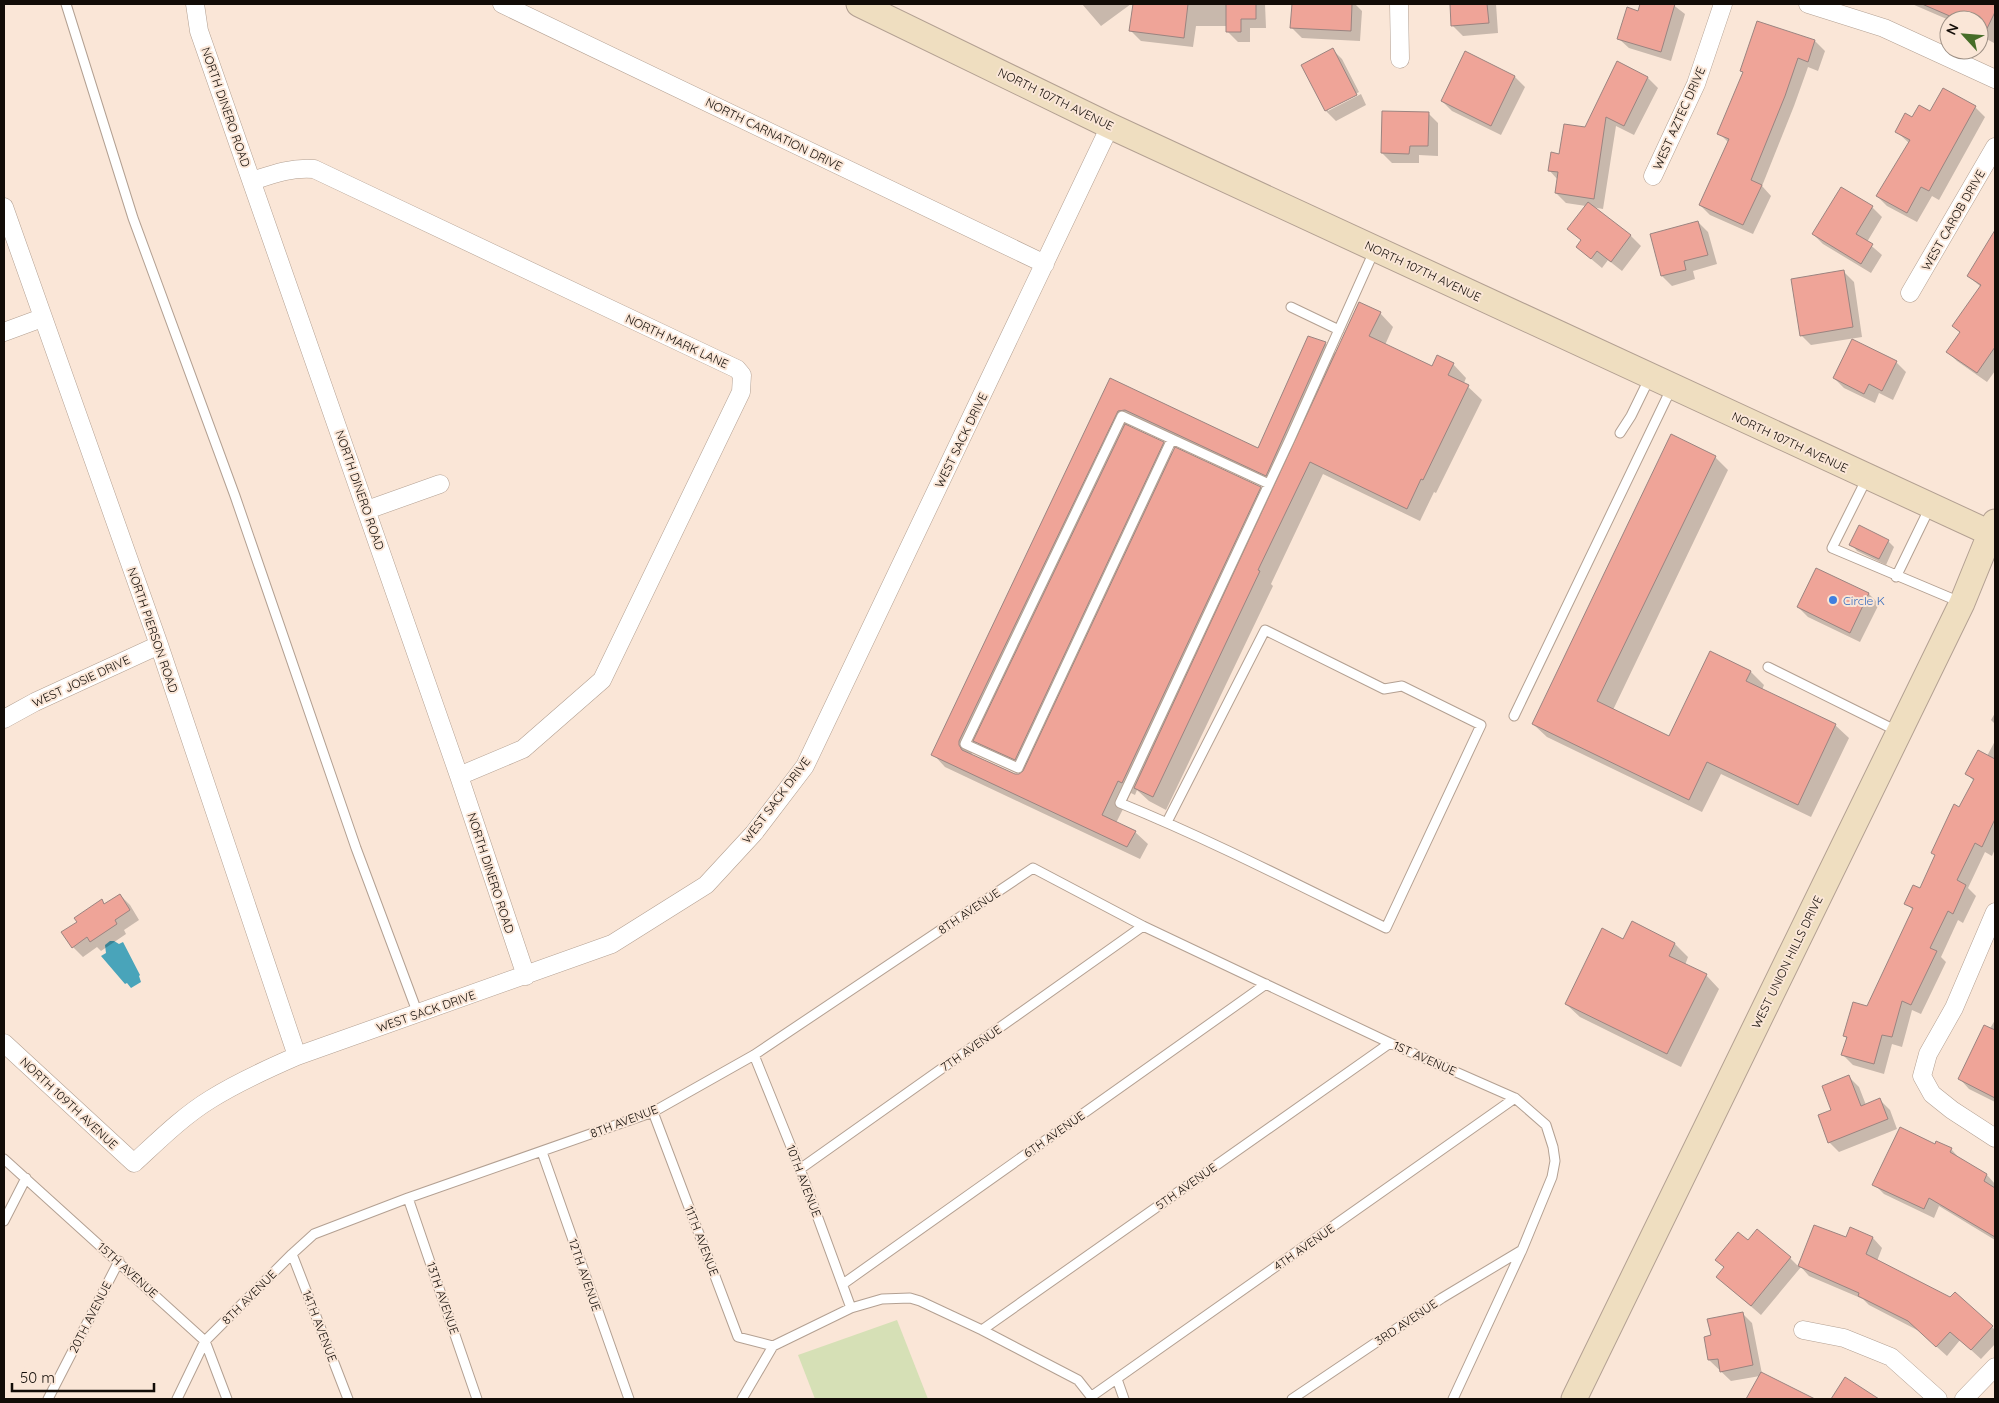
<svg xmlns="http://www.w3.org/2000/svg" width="1999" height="1403" viewBox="0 0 1999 1403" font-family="Quicksand,sans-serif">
  <rect width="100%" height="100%" fill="#fae6d7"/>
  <path fill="#d6e0b6" d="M897,1320L928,1399H815L798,1355Z"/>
  <path fill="#49a4ba" d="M110,941H114L119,944L123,942L140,975L139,976L141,982L131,988L127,983L125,984L101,956L106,953L105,945Z"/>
  <path fill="#0003" fill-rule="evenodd" d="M1082,4H1131L1101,26Z
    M1134,4H1265L1266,28H1250V42H1238L1228,32V26H1196L1193,47L1141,41L1131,31Z
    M1293,4H1355L1362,11L1360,41L1302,38L1292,28Z
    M1451,4H1496L1498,33L1463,36L1453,26Z
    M1641,4H1672L1685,14L1671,61L1629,48L1619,39L1638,12Z
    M1912,4H1995V41L1994,43L1979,35V20H1949Z
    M1758,22L1815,41L1825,51L1818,71L1808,67L1794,106L1762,186L1771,196L1753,234L1710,215L1700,205L1729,143L1719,133L1744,73L1741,71Z
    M1332,49L1342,59L1359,92L1328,109V111L1361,94L1366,105L1336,121L1326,111L1303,65Z
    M1465,53L1515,77L1525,87L1501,135L1452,111L1442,101Z
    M1648,78L1658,88L1634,135L1616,126L1603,209L1592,207L1631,236L1641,246L1622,271L1608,260L1602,268L1577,247L1582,241L1568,228L1586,206L1566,203L1556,193L1558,180L1549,170L1560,155L1585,128Z
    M1975,107L1985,117L1939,200L1932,196L1917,222L1887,206L1877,196L1909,143L1897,132L1931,112Z
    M1428,113L1438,123V156L1419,155V163H1392L1382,153Z
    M1841,188L1872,207L1882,217L1867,242L1882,255L1871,273L1823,244L1813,234Z
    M1698,222L1708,232L1717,264L1693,271L1695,279L1672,286L1662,276L1651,235Z
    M1995,233V371L1987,382L1957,361L1947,351L1961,333L1953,326L1981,287L1968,276Z
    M1844,272L1854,282L1862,337L1811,345L1801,335Z
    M1380,313L1393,327L1385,345L1433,368L1453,364L1466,378L1464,383L1482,400L1436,493L1434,492L1420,521L1323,474L1271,584L1273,586L1166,810L1149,801L1137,790L1135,795L1131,793L1116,823L1135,832L1148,844L1140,859L945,767L933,754L1110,379L1258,449L1309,338L1326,344L1336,354ZM1138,422L1275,486L1270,498L1260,488L1173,454L1163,443L1129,427L1131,423ZM977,743L988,754L1026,771L1019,775H1015L971,755Z
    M1896,362L1906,372L1893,400L1879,393L1875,403L1844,388L1834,378Z
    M1715,457L1728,470L1613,710L1670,738L1751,672L1764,685L1762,690L1835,725L1849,738L1811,817L1721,774L1702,812L1547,737L1533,724Z
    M1888,541L1894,547L1886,565L1857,551L1851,544Z
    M1817,569L1869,594L1879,604L1860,642L1808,617L1798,607Z
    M1995,713V724L1991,720Z
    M1995,741V849L1992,856L1985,852L1968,888L1976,896L1963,923L1958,920L1941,957L1946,962L1921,1014L1912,1010L1902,1047L1892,1044L1884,1074L1853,1065L1843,1055L1847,1039L1845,1036L1868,1008L1913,910L1906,903L1920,890L1936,856L1932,852L1960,808L1974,781L1967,774L1987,756Z
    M120,895L130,905L139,920L124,930L126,934L101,951L97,947L83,957L73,947L79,923L101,901L105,905Z
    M1632,923L1675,944L1688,957L1685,965L1706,975L1719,989L1681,1067L1580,1017L1566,1004L1624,940Z
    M1995,1020V1102L1969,1089L1960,1079Z
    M1849,1077L1859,1087L1866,1105L1880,1100L1890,1110L1897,1129L1839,1152L1829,1142L1833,1111Z
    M1937,1143L1951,1149L1961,1160L1987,1175L1995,1184V1240L1939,1206L1934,1218L1884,1194L1874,1184L1935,1145Z
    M1815,1227L1846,1239L1873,1238L1882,1248L1877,1261L1950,1298L1955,1293L1995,1330V1344L1981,1359L1960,1340L1947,1356L1919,1331L1869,1305L1863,1299L1809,1276L1801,1267L1761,1315L1717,1277L1725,1268L1716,1260L1748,1242L1790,1258L1799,1267Z
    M1742,1313L1752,1323L1762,1374L1811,1399H1748L1760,1376L1731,1381L1709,1360L1705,1338L1712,1336Z"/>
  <path fill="#efa498" stroke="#9b8480" d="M1133,4H1188L1184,38L1129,31Z
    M1226,4H1256V19H1241V32H1226Z
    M1292,4H1352L1351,31L1290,28Z
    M1450,4H1487L1489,23L1451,26Z
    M1640,4H1675L1661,52L1617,39L1627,7L1638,11Z
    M1922,4H1995V12L1979,45V20H1959Z
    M1757,21L1815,40L1808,62L1798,58L1785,96L1751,180L1762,185L1743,225L1699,205L1729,139L1717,134L1743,72L1740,71Z
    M1333,48L1357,95L1325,111L1301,65Z
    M1465,51L1515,76L1491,126L1441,101Z
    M1617,61L1648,77L1624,126L1606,117L1594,199L1555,193L1558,172L1548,171L1551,152L1559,154L1564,124L1585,127Z
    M1943,88L1976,106L1929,191L1921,187L1907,213L1876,196L1910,140L1895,132L1905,113L1912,117L1919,105L1930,111Z
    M1382,111L1429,112L1428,146H1410L1409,154L1381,153Z
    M1841,187L1873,206L1856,234L1873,244L1861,264L1812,234Z
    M1588,202L1631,235L1611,262L1597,251L1591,259L1576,247L1581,240L1567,229Z
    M1698,221L1708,255L1684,261L1686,270L1661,276L1650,234Z
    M1995,230V347L1977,373L1946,352L1960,332L1952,326L1981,285L1967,276Z
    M1844,270L1853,327L1800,336L1791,279Z
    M1359,302L1381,312L1369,336L1432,366L1437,355L1454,363L1448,375L1469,385L1423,480L1421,479L1407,509L1310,462L1258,570L1260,571L1153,797L1134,788Z
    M1308,336L1326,342L1266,476L1125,410L1118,411L959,741V745L962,750L1015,774H1019L1023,771L1175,447L1261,487L1122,783L1118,781L1102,815L1136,831L1127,847L931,755L1110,378L1258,448Z
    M1852,339L1897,361L1882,391L1869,384L1864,394L1833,378Z
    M1125,424L1164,442L1015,760L973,741Z
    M1671,434L1716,456L1597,701L1669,736L1710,651L1751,671L1746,681L1836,724L1798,805L1707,762L1689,800L1532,724Z
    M1859,525L1889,540L1879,559L1849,545Z
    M1816,568L1869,593L1850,633L1797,607Z
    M1978,750L1995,759V819L1982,847L1975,843L1957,880L1966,885L1953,914L1948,911L1930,948L1937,951L1911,1005L1902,1001L1892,1037L1882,1035L1874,1064L1841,1055L1847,1037L1843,1036L1853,1002L1867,1006L1913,908L1904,904L1913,885L1920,888L1935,855L1931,853L1954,804L1959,807L1974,779L1965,774Z
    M120,894L130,910L115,920L117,924L90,942L87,937L72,948L61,932L77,922L74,918L102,899L104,904Z
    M1632,921L1675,943L1669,956L1707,974L1667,1054L1565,1004L1602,928L1623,939Z
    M1984,1025L1995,1030V1098L1958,1079Z
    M1849,1075L1861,1106L1880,1098L1888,1119L1828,1143L1818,1115L1831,1110L1822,1086Z
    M1900,1127L1935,1144L1936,1141L1952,1148L1950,1152L1987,1174L1984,1181L1995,1188V1237L1929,1198L1924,1209L1872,1185Z
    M1814,1225L1846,1237L1850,1227L1873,1237L1866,1254L1950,1297L1955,1292L1993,1326L1971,1350L1950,1332L1936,1347L1908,1321L1858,1296L1859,1293L1798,1266Z
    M1757,1229L1791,1257L1751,1306L1716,1277L1724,1267L1715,1260L1738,1232L1748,1240Z
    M1743,1312L1753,1365L1720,1372L1718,1359L1708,1360L1704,1337L1711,1335L1707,1319Z
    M1761,1372L1815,1399H1746Z
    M1845,1377L1879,1399H1831Z"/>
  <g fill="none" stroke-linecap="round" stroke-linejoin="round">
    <defs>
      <path id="service" d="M66,4L133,218L235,496L356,848L418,1014
        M1291,307L1339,330
        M1620,433L1631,416L1650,377
        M1172,439L1018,768L965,744L1122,416L1269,484
        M1867,478L1832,548L1960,602
        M1896,577L1930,507
        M1768,667L1897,731
        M1514,716L1672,387
        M1167,822L1265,630L1384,689L1402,686L1481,725L1386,928C1298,885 1211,840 1120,803L1290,439L1375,249
        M754,1055L800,1169L851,1308
        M653,1112L738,1337L773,1346
        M542,1152L629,1399
        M4,1159L205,1341L227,1399
        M800,1169L1143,926
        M408,1198L477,1399
        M4,1221L26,1178
        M292,1254L348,1399
        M843,1284L1266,984
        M982,1330L1390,1043
        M1117,1379L1124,1399
        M1092,1396L1515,1098
        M48,1399L119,1261
        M177,1399L205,1341L292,1254L314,1234L408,1198L653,1112L754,1055L1033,868L1143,926L1390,1043L1515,1098L1546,1125L1553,1147L1555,1161L1552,1177L1522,1250L1453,1399
        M742,1399L773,1346L851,1308L882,1299L910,1298L920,1301L982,1330L1078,1380L1093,1399
        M1292,1399L1442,1298L1522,1250"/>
      <path id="minor" d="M195,4L199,31L459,776L526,976
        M502,4L1045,264
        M1399,4L1400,59
        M1808,4L1884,28L1995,79
        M1653,176L1696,84L1723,4
        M252,181C273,174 292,167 314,169L737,369L742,375L741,392L602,680L523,749L459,776
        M4,207L159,645L297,1056
        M1910,293L1995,147
        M4,332L42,318
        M367,510L440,484
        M4,719L35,702L159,645
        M1995,912L1954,1008L1928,1054L1922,1076L1932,1094L1952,1110L1995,1138
        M4,1043L134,1163C158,1141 183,1116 211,1099C238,1082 267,1069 297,1056L612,944L706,885L754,833L805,766L1110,126
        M1803,1330L1844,1338L1891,1357L1938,1399
        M1964,1399L1995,1367"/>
      <path id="secondary" d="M859,4L1110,126L1990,533
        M1574,1399L1962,603L1995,522"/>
    </defs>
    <use href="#service" stroke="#b3a092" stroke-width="11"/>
    <use href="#minor" stroke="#b3a092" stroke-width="19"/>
    <use href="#secondary" stroke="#b3a092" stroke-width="27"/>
    <use href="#service" stroke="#fff" stroke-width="9"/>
    <use href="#minor" stroke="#fff" stroke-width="18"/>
    <use href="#secondary" stroke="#efdec0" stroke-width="25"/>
  </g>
  <circle fill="#3f7fe0" stroke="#fae6d7" stroke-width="2" cx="1833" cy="600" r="5"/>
  <g text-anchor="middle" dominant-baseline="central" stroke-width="4" stroke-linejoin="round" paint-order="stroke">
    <g font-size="12" fill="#120c07" stroke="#fae6d7">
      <text transform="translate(1056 99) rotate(26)">NORTH 107TH AVENUE</text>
      <text transform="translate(226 107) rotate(71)">NORTH DINERO ROAD</text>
      <text transform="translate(1679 118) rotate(-66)">WEST AZTEC DRIVE</text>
      <text transform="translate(774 134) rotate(26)">NORTH CARNATION DRIVE</text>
      <text transform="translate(1953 220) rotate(-60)">WEST CAROB DRIVE</text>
      <text transform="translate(1423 271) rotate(25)">NORTH 107TH AVENUE</text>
      <text transform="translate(677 341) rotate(25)">NORTH MARK LANE</text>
      <text transform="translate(961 440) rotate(-64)">WEST SACK DRIVE</text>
      <text transform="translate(1790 442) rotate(25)">NORTH 107TH AVENUE</text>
      <text transform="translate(360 490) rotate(71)">NORTH DINERO ROAD</text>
      <text transform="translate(153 630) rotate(71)">NORTH PIERSON ROAD</text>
      <text transform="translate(81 681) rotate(-25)">WEST JOSIE DRIVE</text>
      <text transform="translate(776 800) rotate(-53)">WEST SACK DRIVE</text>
      <text transform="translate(491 873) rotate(72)">NORTH DINERO ROAD</text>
      <text transform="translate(969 911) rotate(-34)">8TH AVENUE</text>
      <text transform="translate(1787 962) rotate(-64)">WEST UNION HILLS DRIVE</text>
      <text transform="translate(426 1011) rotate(-19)">WEST SACK DRIVE</text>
      <text transform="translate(971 1048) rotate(-35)">7TH AVENUE</text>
      <text transform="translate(1425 1058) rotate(24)">1ST AVENUE</text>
      <text transform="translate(69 1103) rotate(43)">NORTH 109TH AVENUE</text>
      <text transform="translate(624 1121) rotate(-21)">8TH AVENUE</text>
      <text transform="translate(1054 1134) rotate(-35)">6TH AVENUE</text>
      <text transform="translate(804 1181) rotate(69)">10TH AVENUE</text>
      <text transform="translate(1186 1186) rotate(-35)">5TH AVENUE</text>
      <text transform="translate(702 1241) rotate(69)">11TH AVENUE</text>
      <text transform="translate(1304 1247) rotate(-35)">4TH AVENUE</text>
      <text transform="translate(128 1270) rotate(42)">15TH AVENUE</text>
      <text transform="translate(585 1275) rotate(71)">12TH AVENUE</text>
      <text transform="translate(249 1297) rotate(-45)">8TH AVENUE</text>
      <text transform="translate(443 1298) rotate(71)">13TH AVENUE</text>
      <text transform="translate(90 1317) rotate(-63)">20TH AVENUE</text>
      <text transform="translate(1406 1322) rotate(-34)">3RD AVENUE</text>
      <text transform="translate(320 1326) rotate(69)">14TH AVENUE</text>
    </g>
    <g font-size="12" fill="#366cbe" stroke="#fae6d7" text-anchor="start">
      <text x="1843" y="600">Circle K</text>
    </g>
  </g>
  <rect width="1999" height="1403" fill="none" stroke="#120c07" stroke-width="10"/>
  <g transform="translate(1964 35) rotate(296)"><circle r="24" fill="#fae6d7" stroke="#9d8f84"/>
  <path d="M0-4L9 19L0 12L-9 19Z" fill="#466d28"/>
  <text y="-8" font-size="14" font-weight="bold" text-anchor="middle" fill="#120c07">N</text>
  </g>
  <path d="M12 1383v8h142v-8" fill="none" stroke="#120c07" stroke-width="2.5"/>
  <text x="20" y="1383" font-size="15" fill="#120c07" stroke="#fae6d7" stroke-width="4" paint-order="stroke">50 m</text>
</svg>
